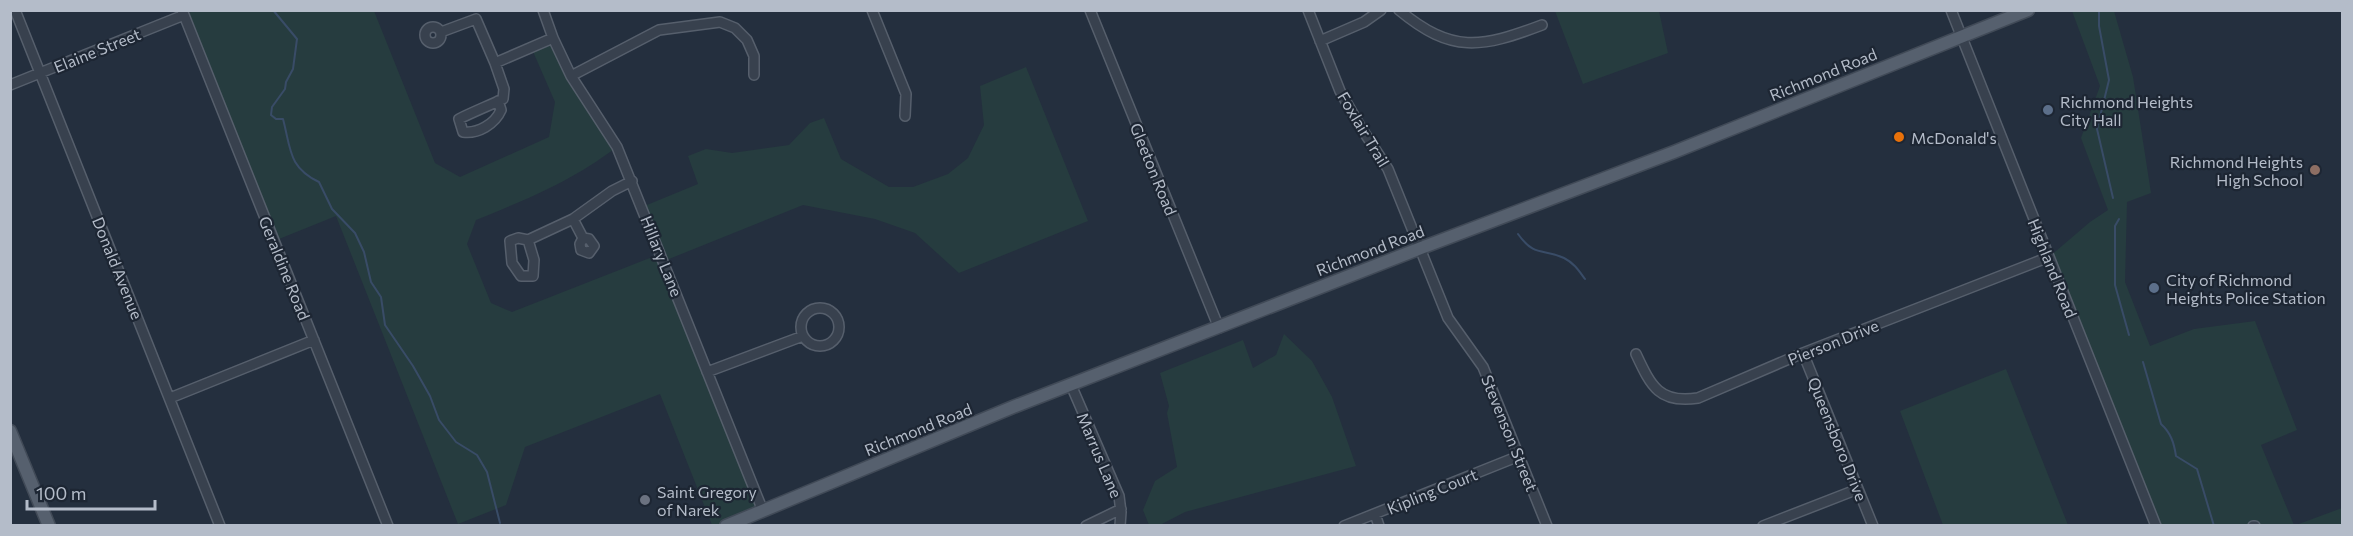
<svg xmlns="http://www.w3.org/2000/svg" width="2353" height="536" viewBox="0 0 2353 536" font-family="Commissioner,sans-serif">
  <rect width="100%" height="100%" fill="#242f3e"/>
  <path fill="#263c3f" d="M196,10L374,11L435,163L460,177L549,137L555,102L531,47L553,38L617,147C570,182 530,198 476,220L467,244L491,303L512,312L660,254L642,207L698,184L688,156L706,149L732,153L789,145L810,123L824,118L841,159L889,187H913L948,174L968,158L984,125L980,86L1026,67L1088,221L959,273L915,233L875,219L803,205L664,261L763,511L726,525H712L660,394L525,447L506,505L458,524L336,216L274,241L184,15Z
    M1555,11H1659L1668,53L1583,84Z
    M2072,11H2114L2133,77L2151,193L2127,202L2125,282L2150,346L2194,329L2255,321L2297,430L2261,445L2294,525H2156L2049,257L2090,222L2108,210L2081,138L2100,86Z
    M1284,334L1312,361L1332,397L1356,466L1185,512L1160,525H1149L1143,510L1155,481L1177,467L1167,413L1169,406L1160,373L1243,340L1253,368L1276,355Z
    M2006,369L2068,525H1943L1900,411Z
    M2342,508V525H2296Z"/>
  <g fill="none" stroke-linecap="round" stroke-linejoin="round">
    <path stroke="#394c67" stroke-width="2" d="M273,10L297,39L293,69L286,82L285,89L272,107L271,115L276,119H283C291,149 288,167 319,182L332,209L355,233L364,252L371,282L381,297L385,325L413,366L430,396L439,420L456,442L477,455L487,472L500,523
      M2099,10V26L2109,80L2097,129L2113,198
      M2119,219L2115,226V285L2129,335
      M1518,234C1535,258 1543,248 1564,258C1574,263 1579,271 1585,279
      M2143,362L2161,424C2171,433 2174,443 2176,456L2197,469L2214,526"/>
    <defs>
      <path id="minor" d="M15,10L220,526
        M182,10L388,526
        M543,10L553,38L571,76L617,147L763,511
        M872,10L906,94L905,116
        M1090,10L1219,328
        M1308,10L1340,91L1360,126L1388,169L1448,318L1483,367L1547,526
        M1399,10C1452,54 1481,48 1542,25
        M1951,10L2156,526
        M425 35a8 8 0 1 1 16 0a8 8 0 1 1-16 0Z
        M441,32L476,19L495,63L553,38
        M1320,41L1364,22L1381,10
        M495,63L504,89L503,99C488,106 473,112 459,119L463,132C478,134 495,124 501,110L498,101
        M571,76L659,30L720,22L735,28L747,40L754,56V75
        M10,85L184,15
        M573,219L583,238L580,244L581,250L589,253L594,246L589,239L583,238
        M528,240L534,260L533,276H521L512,263L510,241L518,238L528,240L573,219L612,191L632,181
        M801 327a19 19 0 1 1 38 0a19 19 0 1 1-38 0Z
        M1803,353L1873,526
        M1636,354C1651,386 1659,404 1698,398L1803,353L2049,257
        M707,372L803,336
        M1071,385L1119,496L1121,512L1120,526
        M170,398L314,340
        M1375,514L1379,526
        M1086,526L1121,509
        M1344,526L1519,456
        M1763,526L1858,489
        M2253,526H2255"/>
      <path id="major" d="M10,431L49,526
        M726,526L1013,407L1421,248L1674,152L2028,10"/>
    </defs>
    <use href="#minor" stroke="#565f6c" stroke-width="12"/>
    <use href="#major" stroke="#414a57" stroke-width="15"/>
    <use href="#minor" stroke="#38414e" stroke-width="9"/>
    <use href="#major" stroke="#56606e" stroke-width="12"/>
  </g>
  <g fill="#5c6f8a" stroke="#1d2633" stroke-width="2">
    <circle cx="2048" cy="110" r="6"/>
    <circle cx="2154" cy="288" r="6"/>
  </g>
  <circle fill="#e8710a" stroke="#1d2633" stroke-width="2" cx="1899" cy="137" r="6"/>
  <circle fill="#8d6e63" stroke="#1d2633" stroke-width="2" cx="2315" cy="170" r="6"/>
  <circle fill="#6b7280" stroke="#1d2633" stroke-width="2" cx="645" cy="500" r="6"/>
  <g text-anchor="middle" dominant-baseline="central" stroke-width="4.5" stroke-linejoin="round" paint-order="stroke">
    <g font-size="16" fill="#b4bcc9" stroke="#1d2633">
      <text transform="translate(97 50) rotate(-22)">Elaine Street</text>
      <text transform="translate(1823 74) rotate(-22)">Richmond Road</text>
      <text transform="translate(1364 129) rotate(59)">Foxlair Trail</text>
      <text transform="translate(1154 169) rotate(68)">Gleeton Road</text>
      <text transform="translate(1370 250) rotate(-21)">Richmond Road</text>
      <text transform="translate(662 256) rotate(68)">Hillary Lane</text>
      <text transform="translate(118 268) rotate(68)">Donald Avenue</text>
      <text transform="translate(285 268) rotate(68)">Geraldine Road</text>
      <text transform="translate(2053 268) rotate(68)">Highland Road</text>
      <text transform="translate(1833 342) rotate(-22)">Pierson Drive</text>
      <text transform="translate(918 429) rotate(-22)">Richmond Road</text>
      <text transform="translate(1510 433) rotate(68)">Stevenson Street</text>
      <text transform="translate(1838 439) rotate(68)">Queensboro Drive</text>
      <text transform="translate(1100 455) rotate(67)">Marrus Lane</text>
      <text transform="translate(1432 491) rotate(-22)">Kipling Court</text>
    </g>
    <g font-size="16" fill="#b4bcc9" stroke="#1d2633" text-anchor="start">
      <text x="2060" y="101">Richmond Heights<tspan x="2060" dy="18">City Hall</tspan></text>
      <text x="1911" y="137">McDonald's</text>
      <text x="2303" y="161" text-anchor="end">Richmond Heights<tspan x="2303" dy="18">High School</tspan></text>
      <text x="2166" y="279">City of Richmond<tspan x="2166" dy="18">Heights Police Station</tspan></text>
      <text x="657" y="491">Saint Gregory<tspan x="657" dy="18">of Narek</tspan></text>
    </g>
  </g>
  <rect width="2353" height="536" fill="none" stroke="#b4bcc9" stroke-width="24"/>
  <path d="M27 500v9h128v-9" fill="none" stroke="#b4bcc9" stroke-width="3"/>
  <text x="36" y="500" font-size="18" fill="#b4bcc9" stroke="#1d2633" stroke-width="4.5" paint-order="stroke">100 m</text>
</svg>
